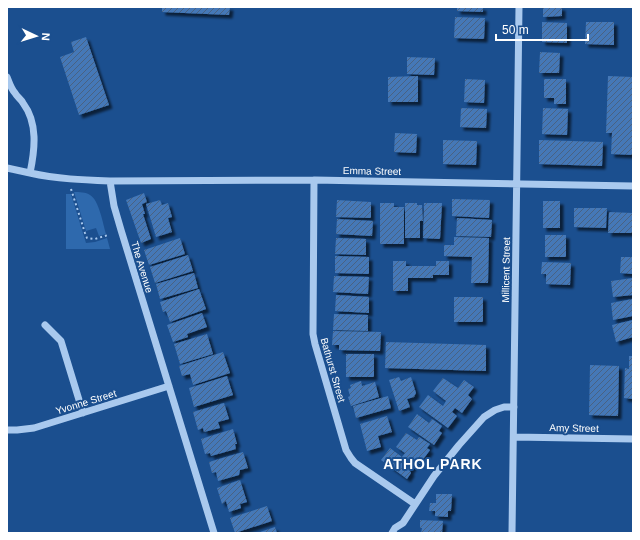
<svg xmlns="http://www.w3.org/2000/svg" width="640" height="540" viewBox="0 0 640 540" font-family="Arial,sans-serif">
  <defs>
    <pattern id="building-hatch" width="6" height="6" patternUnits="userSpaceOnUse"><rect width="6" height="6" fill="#4478b7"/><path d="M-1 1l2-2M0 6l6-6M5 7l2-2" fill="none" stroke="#486282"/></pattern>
    <filter id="shadow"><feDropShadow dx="3.5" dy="3.5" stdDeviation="1" flood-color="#0009"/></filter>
  </defs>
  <rect width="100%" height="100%" fill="#1b4f8f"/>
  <path fill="#2e69ad" d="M74,192C79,192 86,192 90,195C99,200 103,224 106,234L99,236L96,228L86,231Z
    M66,194H71L86,243L95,242L107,238L110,249H66Z"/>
  <path fill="url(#building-hatch)" filter="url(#shadow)" d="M162,7H230L229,15L162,12Z
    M457,7H483V12L457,11Z
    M543,7H562V16L543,17Z
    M455,17L485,18L484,39L454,38Z
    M542,22L567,23V43L542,42Z
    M586,22H614V45L585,44Z
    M86,37L109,105L79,115L60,57L74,52L71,42Z
    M540,52L560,53L559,73H539Z
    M407,57L435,58L434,75L407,74Z
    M418,76V102H388V77Z
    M608,76L633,77V155L611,154L612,133H606Z
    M465,79L485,80L484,103L464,102Z
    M544,79H566V104H554V98H544Z
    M461,108L487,109L486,128L460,127Z
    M543,108L568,109L567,135L542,134Z
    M395,133L417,134L416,153L394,152Z
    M443,140L477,141L476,165L443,164Z
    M539,140L603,142L602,166L539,164Z
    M144,193L147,202L142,204L145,214H143L151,239L141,243L126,200Z
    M452,199L490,200L489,218L452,216Z
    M160,200L162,205L168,203L172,217L168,218L172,232L156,237L146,204Z
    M337,200L371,202V218L336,217Z
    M543,201H560V228H543Z
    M380,203H394V207H404V244H380Z
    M405,203H417V205H422L423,221H420V238H405Z
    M424,203H442L440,239L423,238Z
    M574,208H607L606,228L574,227Z
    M609,212L633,213V233H608Z
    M457,218L492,220L491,237L456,236Z
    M337,219L373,221L372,236L336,234Z
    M545,235H566V257H545Z
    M454,237L489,238L488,283H471L472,257L444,256V245H454Z
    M180,238L185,254L149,265L144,250Z
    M336,238L366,239V255L335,254Z
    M188,255L193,271L155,283L150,267Z
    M335,256L369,257V274L335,273Z
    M621,257H633V274L620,273Z
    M393,261H406V266H436V261H449V275H433V278H408V291H393Z
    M542,262L571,263L570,285L546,284V274H541Z
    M194,273L198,288L160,299L156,284Z
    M334,276L369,277L368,294L333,292Z
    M633,278V295L613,297L611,281Z
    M199,289L206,309L170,322L166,311L163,312L160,302Z
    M336,295L369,297V313L335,311Z
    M454,297H483V322H454Z
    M633,299V316L613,320L611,303Z
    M202,313L207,327L187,334L188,337L173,342L167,325Z
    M334,314L368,315V331L333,330Z
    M633,320V337L616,342L612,325Z
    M333,331L381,332L380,351L339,350V345H332Z
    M207,334L213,354L180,364L174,344Z
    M386,342L486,345V371L385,368Z
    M223,352L230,373L193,385L190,374L182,376L179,366Z
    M346,354H374V377H346Z
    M629,356H633V399L624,398L625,368L629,369Z
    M590,365L619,366L618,416L589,415Z
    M227,376L233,395L194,407L189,388Z
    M399,377L401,381L411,377L416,393L414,397L407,399L410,407L399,411L389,380Z
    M443,378L458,388L464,380L474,387L468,395L472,399L462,413L455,408L452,412L457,416L448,428L419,407L428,395L443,406L446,401L433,391Z
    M361,381L362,386L375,382L379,397L351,406L348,397L350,396L348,389L351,388L350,385Z
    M388,396L391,408L356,418L353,406Z
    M224,403L229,419L218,422L220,428L204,432L203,428L198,430L193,412Z
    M417,414L429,423L432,419L442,426L439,431L442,433L434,445L408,427Z
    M387,416L392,432L378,436L381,447L367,451L360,424Z
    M233,429L237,444H235L236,449L211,456L210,453L205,454L201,439Z
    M406,433L417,440L419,437L430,444L427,448L430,450L420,464L411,458L415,460L412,464L414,465L410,471L411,473L407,479L381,460L390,448L402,457L405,453L396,447Z
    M243,452L248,468L240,470L239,475L218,481L216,472L212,473L209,462Z
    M240,480L247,502L240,504L241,508L229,512L226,501L222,504L217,488Z
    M436,494H452L451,511H448V517L435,516V511H429L430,503H436Z
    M267,506L272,521L235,533L230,518Z
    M420,520L443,521L442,533H421L422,528H420Z
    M275,527L277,533H257Z"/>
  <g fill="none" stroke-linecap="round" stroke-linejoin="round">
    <path stroke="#a9c9ee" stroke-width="2" stroke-dasharray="2 3" stroke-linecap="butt" d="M71,189L85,233L87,238L95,239L108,235"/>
    <path stroke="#a9c9ee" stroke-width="7" d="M7,77C9,82 11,89 15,93C17,97 21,99 23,103C38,123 35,149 30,173C57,179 83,180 110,181L114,206L121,230L214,533
      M7,168L30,173
      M314,180L313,334L315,344L346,450L351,458L355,463L415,504
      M110,181L314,180L633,186
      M45,325L61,341L83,413
      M7,430H17L34,428L169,386
      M514,437L633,439
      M392,533L395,528L403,523L434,476L459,445L484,417L495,410L504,407H514
      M512,533L519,7"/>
  </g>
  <g text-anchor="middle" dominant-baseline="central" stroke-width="4" stroke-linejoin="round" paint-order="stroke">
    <g font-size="10" fill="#fff" stroke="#1b4f8f">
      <text transform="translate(372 171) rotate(1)">Emma Street</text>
      <text transform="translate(142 267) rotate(73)">The Avenue</text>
      <text transform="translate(506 270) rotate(-89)">Millicent Street</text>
      <text transform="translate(333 370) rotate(74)">Bathurst Street</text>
      <text transform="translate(86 402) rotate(-17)">Yvonne Street</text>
      <text transform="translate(574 428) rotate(1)">Amy Street</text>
    </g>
    <g font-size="14" font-weight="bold" letter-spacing="1" fill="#fff" stroke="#1b4f8f">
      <text x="433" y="464">ATHOL PARK</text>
    </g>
  </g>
  <rect width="640" height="540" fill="none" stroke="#ffffff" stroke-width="16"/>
  <g transform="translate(36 36) rotate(94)" stroke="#1b4f8f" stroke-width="3" paint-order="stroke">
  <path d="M0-3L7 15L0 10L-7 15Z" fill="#ffffff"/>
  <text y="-6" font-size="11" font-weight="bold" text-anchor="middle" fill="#ffffff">N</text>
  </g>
  <path d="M496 34v6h92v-6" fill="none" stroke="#ffffff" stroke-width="2"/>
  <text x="502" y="34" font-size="12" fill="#ffffff" stroke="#1b4f8f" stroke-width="3" paint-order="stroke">50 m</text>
</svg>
